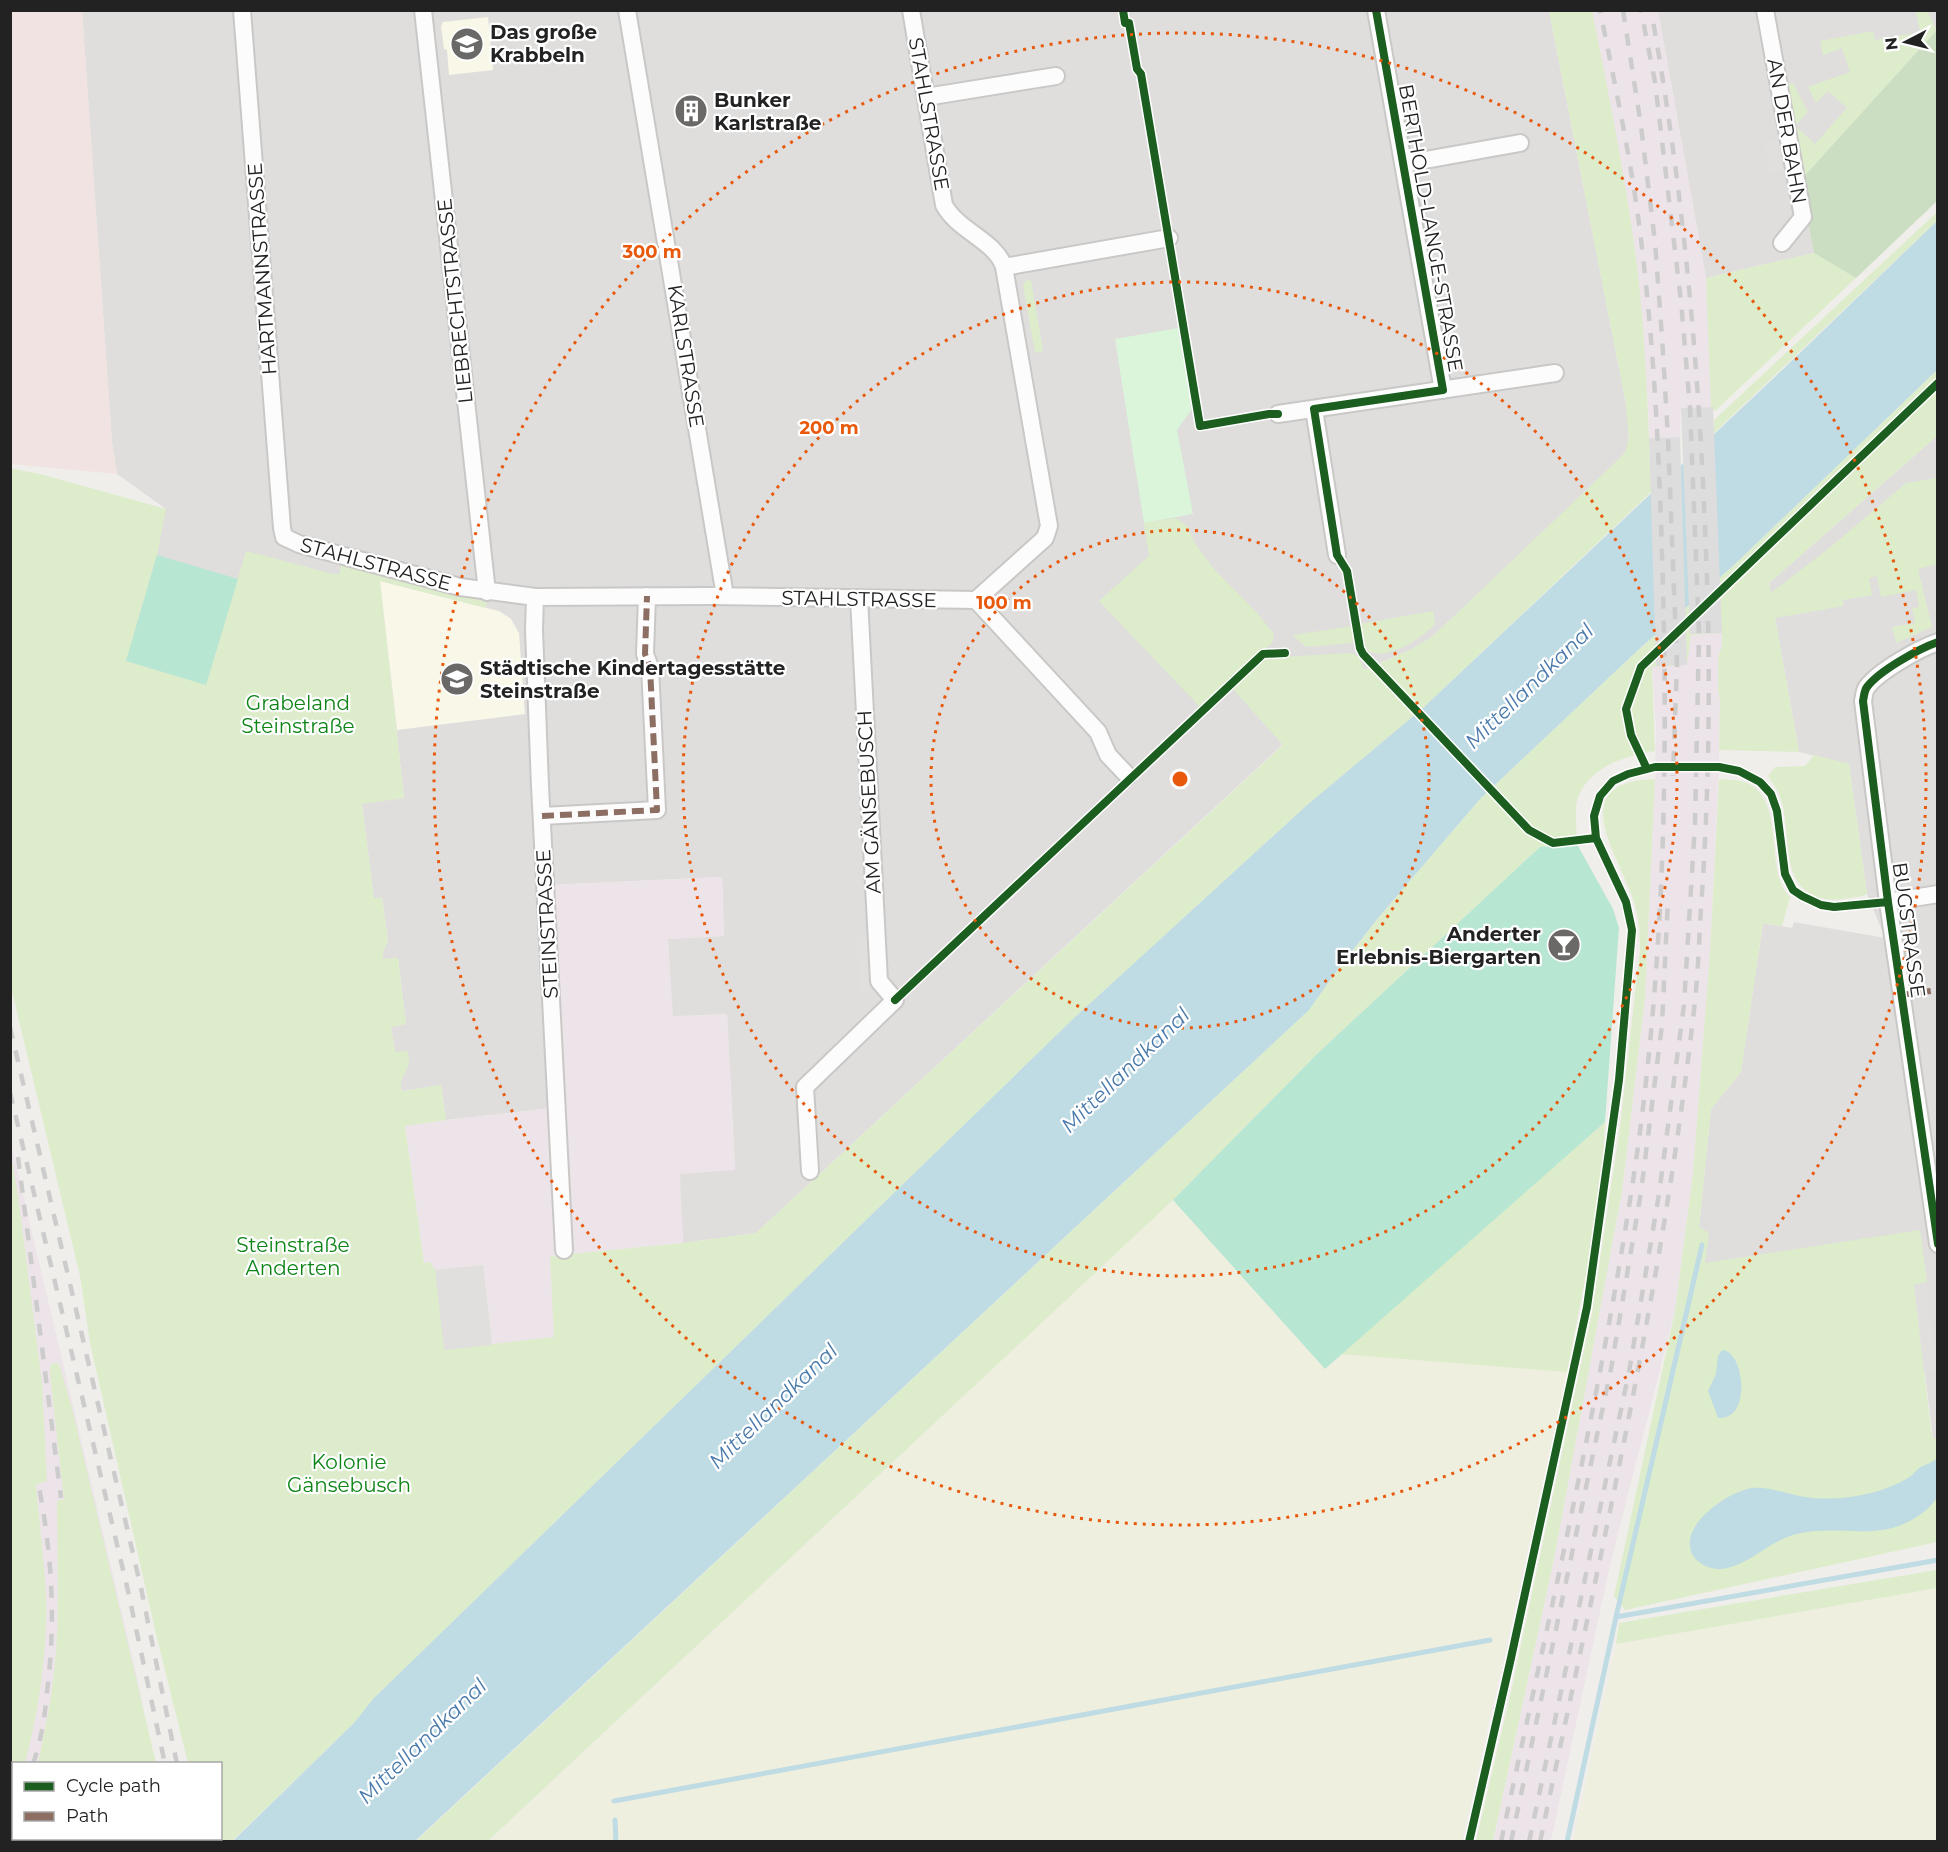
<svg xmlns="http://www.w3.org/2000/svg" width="1948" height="1852" viewBox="0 0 1948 1852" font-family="Montserrat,sans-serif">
  <rect width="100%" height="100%" fill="#f0eeeb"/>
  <path fill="#dfdedc" d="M82,11H1549L1626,404L1629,425L1628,446L1625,453L1581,497L1432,637L1410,650L1363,670L756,1233L683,1243L679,1173L735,1169L727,1014L672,1017L668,939L724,936L722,877L548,885L561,1107L446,1120L441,1085L402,1091L400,1087V1083L409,1063L395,1052L391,1026L406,1024L398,958L383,959V952L388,940L382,898L374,899L362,803L404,798L380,581L333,574L206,685L126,661L166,509L117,474L112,443Z
    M1658,11H1937V30L1800,181L1814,253L1706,278Z
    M1937,436V1438L1933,1439L1914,1285L1705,1263L1699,1228L1711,1109L1741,1072L1763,923L1792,928L1794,922L1885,938L1867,894L1849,764L1799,752L1769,583Z"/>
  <path fill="#f1e3e1" d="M10,11H82L112,443L117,474L11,464Z"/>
  <path fill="#ede4e9" d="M1592,11H1658L1706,278L1713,407L1681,408L1680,437L1649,438L1648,404L1628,208Z
    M1722,633V645L1718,658V689L1720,701L1719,767L1710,952L1693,1174L1675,1311L1610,1565L1551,1841L1493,1842L1555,1554L1622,1191L1645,998L1655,779L1656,729L1652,666H1656L1690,634Z
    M722,877L724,936L668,939L673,1016L727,1014L735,1170L680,1174L683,1243L550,1256L555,1337L492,1345L483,1265L435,1270L424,1263L405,1125L561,1107L548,885Z
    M10,1139L135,1668L155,1763L14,1764V1838H170V1841H11Z"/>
  <path fill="#f8f7e8" d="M488,17L493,70L449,75L447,50L444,49L441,26L443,22Z
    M380,581L499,611L511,619L519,633L525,714L397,730Z"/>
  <path fill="#efefdf" d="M1605,1122L1603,1171L1568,1371L1462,1841L488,1842L1173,1200L1325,1369Z
    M1937,1588V1841H1573L1616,1644Z"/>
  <path fill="#ddeccb" d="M1549,11H1592C1609,95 1626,180 1637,266C1646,341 1648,417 1651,492L1423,708L1306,806L1073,1019L373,1699L354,1723L232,1841H208L207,1839L220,1838V1764L188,1763L156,1634L90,1343L80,1276L11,987L10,468L44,475L166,509L157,555L126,661L206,685L246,551L333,574H339L342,562L487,602L486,608L380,581L404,798L362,804L374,898H382L388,940L383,952V959L398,958L406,1024L391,1027L395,1052L408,1051C408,1054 409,1058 409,1061C408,1073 397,1080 402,1091L441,1085L446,1120L405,1126L424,1263L430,1262L435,1270L483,1265L492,1344L554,1337L550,1256L683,1243L756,1233L1283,745L1232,688L1262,658L1351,653L1359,657L1364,670L1410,650L1432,637L1625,453L1629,438L1626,404Z
    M1916,11H1927L1937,30L1800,181L1782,85L1793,83L1808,112L1795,126L1815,144L1847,108L1828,91L1816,103L1808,87L1850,72L1842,48L1823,55L1820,41L1873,31L1875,40L1920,32Z
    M1937,212V221L1714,433V420Z
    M1814,253L1856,278L1715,411L1711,407L1706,278Z
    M1031,280L1043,351L1035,353L1023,285L1026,281Z
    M1937,370V436L1769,583L1771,593L1833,545L1906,483L1937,478V564L1918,569L1932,627L1896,643L1892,627L1915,623L1912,608L1919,607L1916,590L1881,597L1877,576L1869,578L1872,595L1843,600V606L1775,618L1799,752L1719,750L1720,701L1718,689V658L1722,646V633L1691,635L1687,665L1652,667L1655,751C1625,756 1591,766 1578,797C1574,807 1577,832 1577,844L1540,847L1318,1053L1173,1200L488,1841L415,1842L1309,1010L1338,969L1378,918L1480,799L1638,650L1734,565Z
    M1176,518L1188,527L1196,545L1215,570L1258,614L1274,634L1272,643L1201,708L1099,601L1149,556L1144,523Z
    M1433,611L1435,624C1421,639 1380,667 1362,646L1359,624Z
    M1353,626L1356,638L1351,643L1306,647L1293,635Z
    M1814,755L1849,764L1867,894L1862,896C1849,898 1833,902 1820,898C1779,886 1792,832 1781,800C1779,791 1773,784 1768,776L1775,767L1805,766Z
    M1655,779L1645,998L1622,1191L1555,1554L1493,1841H1476L1511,1692L1592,1312L1620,1127L1640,949C1640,931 1639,916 1633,899C1617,852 1564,782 1655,779Z
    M1719,779C1729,780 1741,779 1751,785C1781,803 1769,858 1782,886C1784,890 1787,894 1790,897L1782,926L1763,923L1741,1072L1711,1109L1699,1227L1709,1233L1705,1263L1920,1230L1927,1282L1914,1285L1931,1430L1933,1439L1937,1438V1542L1625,1610L1614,1596L1675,1311L1693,1174L1710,952Z
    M1605,1122L1603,1171L1595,1229L1567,1372L1341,1354Z
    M11,1155L18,1195L42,1383L47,1481L36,1485C39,1521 44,1558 46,1595C48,1650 39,1710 25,1763L14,1764L13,1767L10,1756Z
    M53,1363L59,1364L72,1408L156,1763H38C45,1730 52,1697 55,1663C60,1609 57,1555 57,1501L64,1499L50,1375V1366Z
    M1937,1570V1588L1616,1644L1619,1623Z"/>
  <path fill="#cbdec1" d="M1937,30V201L1856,278L1814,253L1800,181Z"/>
  <path fill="#daf5da" d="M1178,328L1192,409L1177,430L1193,514L1144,523L1115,339Z"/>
  <path fill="#b7e6d2" d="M157,555L238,579L206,685L126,661Z
    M1577,844L1613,909L1619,928L1605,1122L1325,1369L1173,1200L1318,1053L1540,847Z"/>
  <path fill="#e0dfde" d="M1782,139L1788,170L1769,173L1764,142Z
    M869,935L872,992H860L857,936Z
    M483,1265L492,1345L444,1350L435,1270Z
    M1927,1284L1937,1371L1924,1372L1914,1285Z"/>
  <path fill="#bfdbe3" d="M1937,221V370L1734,565L1638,650L1480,799L1378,918L1338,969L1309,1010L415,1841L232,1842L354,1723L373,1699L1073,1019L1306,806L1423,708L1778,374Z
    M1722,1350C1745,1351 1752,1421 1718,1418L1708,1391L1716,1374L1718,1356Z
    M1937,1458C1936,1468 1940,1482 1938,1493C1936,1502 1928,1509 1921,1514C1879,1545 1838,1522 1793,1535C1768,1542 1746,1568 1719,1569C1706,1569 1691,1560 1690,1546C1686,1521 1730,1491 1752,1488C1770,1486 1788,1495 1806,1497C1838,1502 1880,1495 1908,1478C1912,1476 1914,1472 1918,1469C1924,1464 1932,1464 1937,1458Z"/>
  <path fill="#dedddd" d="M1713,407L1722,633L1690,634L1681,408Z
    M1680,437L1687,665L1656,666L1649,438Z"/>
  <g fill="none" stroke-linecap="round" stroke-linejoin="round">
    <path stroke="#bfdbe3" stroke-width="5" d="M1616,1617L1938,1560
      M614,1801L1490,1640
      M615,1820L616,1842
      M1567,1842L1616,1617L1702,1245"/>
    <defs>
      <path id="street" d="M242,10L282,528L284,537L299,544L460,587L535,597L711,596L976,600L1045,538L1049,526L1004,267C996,241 958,231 944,205L911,10
        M423,10L487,592
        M627,10L725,596
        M1376,10L1443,390
        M1765,10L1803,217L1782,243
        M926,97L1056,76
        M1403,164L1520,143
        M1004,267L1169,238
        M1314,409L1337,555
        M1278,414L1555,373
        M535,597L534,630L540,786L564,1250
        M976,600L1098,732L1108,755L1128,776
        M1938,642C1918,649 1879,671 1867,687C1864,691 1864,697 1863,701L1888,902L1938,1244
        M542,816L657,810L650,667L645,654L647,596
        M1888,902L1938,894
        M810,1171L805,1087L895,1000L879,981L859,598"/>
    </defs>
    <use href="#street" stroke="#c9c8c7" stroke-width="20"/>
    <use href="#street" stroke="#fdfcfc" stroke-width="16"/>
    <path stroke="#ccc" stroke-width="4.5" stroke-dasharray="12 12" stroke-linecap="butt" d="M1623,10L1641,126L1655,242L1662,337L1668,438L1677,665L1673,776
      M10,1027L141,1588L177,1764
      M10,1092L128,1591L165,1764
      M18,1157L61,1498
      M33,1764C41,1741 45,1716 47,1692C56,1622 52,1555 39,1487
      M10,1832L14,1823
      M182,1838L183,1842
      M193,1838V1842
      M1501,1842C1547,1626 1597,1412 1631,1194C1664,983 1669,768 1662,555C1659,452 1654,350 1642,248C1633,168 1616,90 1600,10
      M1511,1842L1611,1369L1641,1192L1662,1025L1668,899
      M1529,1842L1629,1372L1659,1194L1684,1005L1695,823L1699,634L1690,408L1681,301L1655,82L1641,10
      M1540,1842C1598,1566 1662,1291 1694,1010C1698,977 1699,942 1701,908C1710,781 1711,655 1705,528C1698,354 1682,181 1651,10"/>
    <path stroke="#8d6e63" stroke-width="6" stroke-dasharray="12 6" stroke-linecap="butt" d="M542,816L657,810L650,667L645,654L647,596
      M1901,995L1938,990"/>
    <defs>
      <path id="cycleway" d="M1123,10L1125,23H1129L1137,69L1141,74L1200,426L1269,414H1278
        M1376,10L1443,390L1314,409L1337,555L1347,571L1360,648L1363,654L1529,830L1553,843L1596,838
        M1938,642C1918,649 1879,671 1867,687C1864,691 1864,697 1863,701L1888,902L1938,1244
        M1647,769L1631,735L1626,709L1641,667L1938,383
        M895,1000L1263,654L1285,653
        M1469,1842L1511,1658L1587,1307L1619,1080L1632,930L1626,902L1596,838L1594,816L1600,796L1613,781L1628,774L1655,767H1719L1739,771L1760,782L1771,794L1777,811L1785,874L1793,890L1802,896L1821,905L1834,907L1888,902"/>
    </defs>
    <use href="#cycleway" stroke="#fff" stroke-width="11"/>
    <use href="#cycleway" stroke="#1b5e20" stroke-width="8"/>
  </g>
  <g fill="none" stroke="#e8590c" stroke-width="3" stroke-dasharray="3 6">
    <circle cx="1180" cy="779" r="249"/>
    <circle cx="1180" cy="779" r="497"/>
    <circle cx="1180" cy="779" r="746"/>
  </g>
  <defs>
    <symbol id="school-disc" viewBox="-11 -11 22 22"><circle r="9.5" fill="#6a6968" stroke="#fff"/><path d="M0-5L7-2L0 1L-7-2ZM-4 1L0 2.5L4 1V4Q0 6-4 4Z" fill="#fff"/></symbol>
    <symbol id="building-disc" viewBox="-11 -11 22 22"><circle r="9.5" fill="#6a6968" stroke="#fff"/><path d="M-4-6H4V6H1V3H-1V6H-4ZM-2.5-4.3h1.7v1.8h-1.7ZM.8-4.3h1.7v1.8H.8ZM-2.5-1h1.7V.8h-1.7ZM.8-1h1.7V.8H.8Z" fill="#fff"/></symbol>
    <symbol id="bar-disc" viewBox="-11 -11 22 22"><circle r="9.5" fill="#6a6968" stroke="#fff"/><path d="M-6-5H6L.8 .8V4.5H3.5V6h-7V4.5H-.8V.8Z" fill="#fff"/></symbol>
  </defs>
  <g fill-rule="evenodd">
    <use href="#school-disc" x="448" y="25" width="38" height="38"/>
    <use href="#building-disc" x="672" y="92" width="38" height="38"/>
    <use href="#school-disc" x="438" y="660" width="38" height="38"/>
    <use href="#bar-disc" x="1545" y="926" width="38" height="38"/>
  </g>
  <g text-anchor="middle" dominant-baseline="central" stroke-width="4.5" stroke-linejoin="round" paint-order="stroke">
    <g font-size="20" font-weight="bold" fill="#222" stroke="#fff" text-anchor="start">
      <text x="490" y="32">Das große<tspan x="490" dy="23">Krabbeln</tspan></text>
      <text x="714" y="100">Bunker<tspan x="714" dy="23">Karlstraße</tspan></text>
      <text x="480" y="668">Städtische Kindertagesstätte<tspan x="480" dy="23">Steinstraße</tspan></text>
      <text x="1541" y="934" text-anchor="end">Anderter<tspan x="1541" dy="23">Erlebnis-Biergarten</tspan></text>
    </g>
    <g font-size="20" fill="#222" stroke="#fff">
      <text transform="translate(929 114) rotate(80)">STAHLSTRASSE</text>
      <text transform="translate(1787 131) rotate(80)">AN DER BAHN</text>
      <text transform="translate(1431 228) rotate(80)">BERTHOLD-LANGE-STRASSE</text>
      <text transform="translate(262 269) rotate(-94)">HARTMANNSTRASSE</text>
      <text transform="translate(455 301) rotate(-96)">LIEBRECHTSTRASSE</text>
      <text transform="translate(686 356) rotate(81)">KARLSTRASSE</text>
      <text transform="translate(376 564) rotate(15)">STAHLSTRASSE</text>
      <text transform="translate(859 599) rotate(1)">STAHLSTRASSE</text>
      <text transform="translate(869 802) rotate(-93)">AM GÄNSEBUSCH</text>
      <text transform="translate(547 924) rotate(-93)">STEINSTRASSE</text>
      <text transform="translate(1909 930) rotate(82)">BUGSTRASSE</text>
    </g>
    <g font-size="20" fill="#0c8416" stroke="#fff">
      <text x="298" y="703">Grabeland<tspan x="298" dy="23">Steinstraße</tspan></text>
      <text x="293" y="1245">Steinstraße<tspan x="293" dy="23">Anderten</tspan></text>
      <text x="349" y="1462">Kolonie<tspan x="349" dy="23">Gänsebusch</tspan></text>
    </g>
    <g font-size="21" font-style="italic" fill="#4a7aab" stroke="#fff">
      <text transform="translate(1529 686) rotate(-44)">Mittellandkanal</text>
      <text transform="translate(1125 1070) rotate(-44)">Mittellandkanal</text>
      <text transform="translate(773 1406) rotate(-44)">Mittellandkanal</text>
      <text transform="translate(422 1741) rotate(-44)">Mittellandkanal</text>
    </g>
  </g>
  <circle cx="1180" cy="779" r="9" fill="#e8590c" stroke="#fff" stroke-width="3"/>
  <g font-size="18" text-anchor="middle" font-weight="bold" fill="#e8590c" stroke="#fff" stroke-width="4.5" stroke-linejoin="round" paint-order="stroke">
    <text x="652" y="258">300 m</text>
    <text x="829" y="434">200 m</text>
    <text x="1004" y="609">100 m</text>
  </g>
  <rect width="1948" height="1852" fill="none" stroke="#222222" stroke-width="24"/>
  <rect x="12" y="1762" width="210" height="78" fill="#ffffff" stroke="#a7a7a7" stroke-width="1.5"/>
  <rect x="24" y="1782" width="30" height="9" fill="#1b5e20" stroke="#a7a7a7" stroke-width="1.5"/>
  <text x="66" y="1792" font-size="18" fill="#222222">Cycle path</text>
  <rect x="24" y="1812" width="30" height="9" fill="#8d6e63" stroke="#a7a7a7" stroke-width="1.5"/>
  <text x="66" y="1822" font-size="18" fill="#222222">Path</text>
  <g transform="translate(1906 42) rotate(263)" stroke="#ffffff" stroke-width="4.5" paint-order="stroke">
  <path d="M0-4.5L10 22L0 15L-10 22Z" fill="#222222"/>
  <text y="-9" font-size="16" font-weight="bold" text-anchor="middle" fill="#222222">N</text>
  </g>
</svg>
